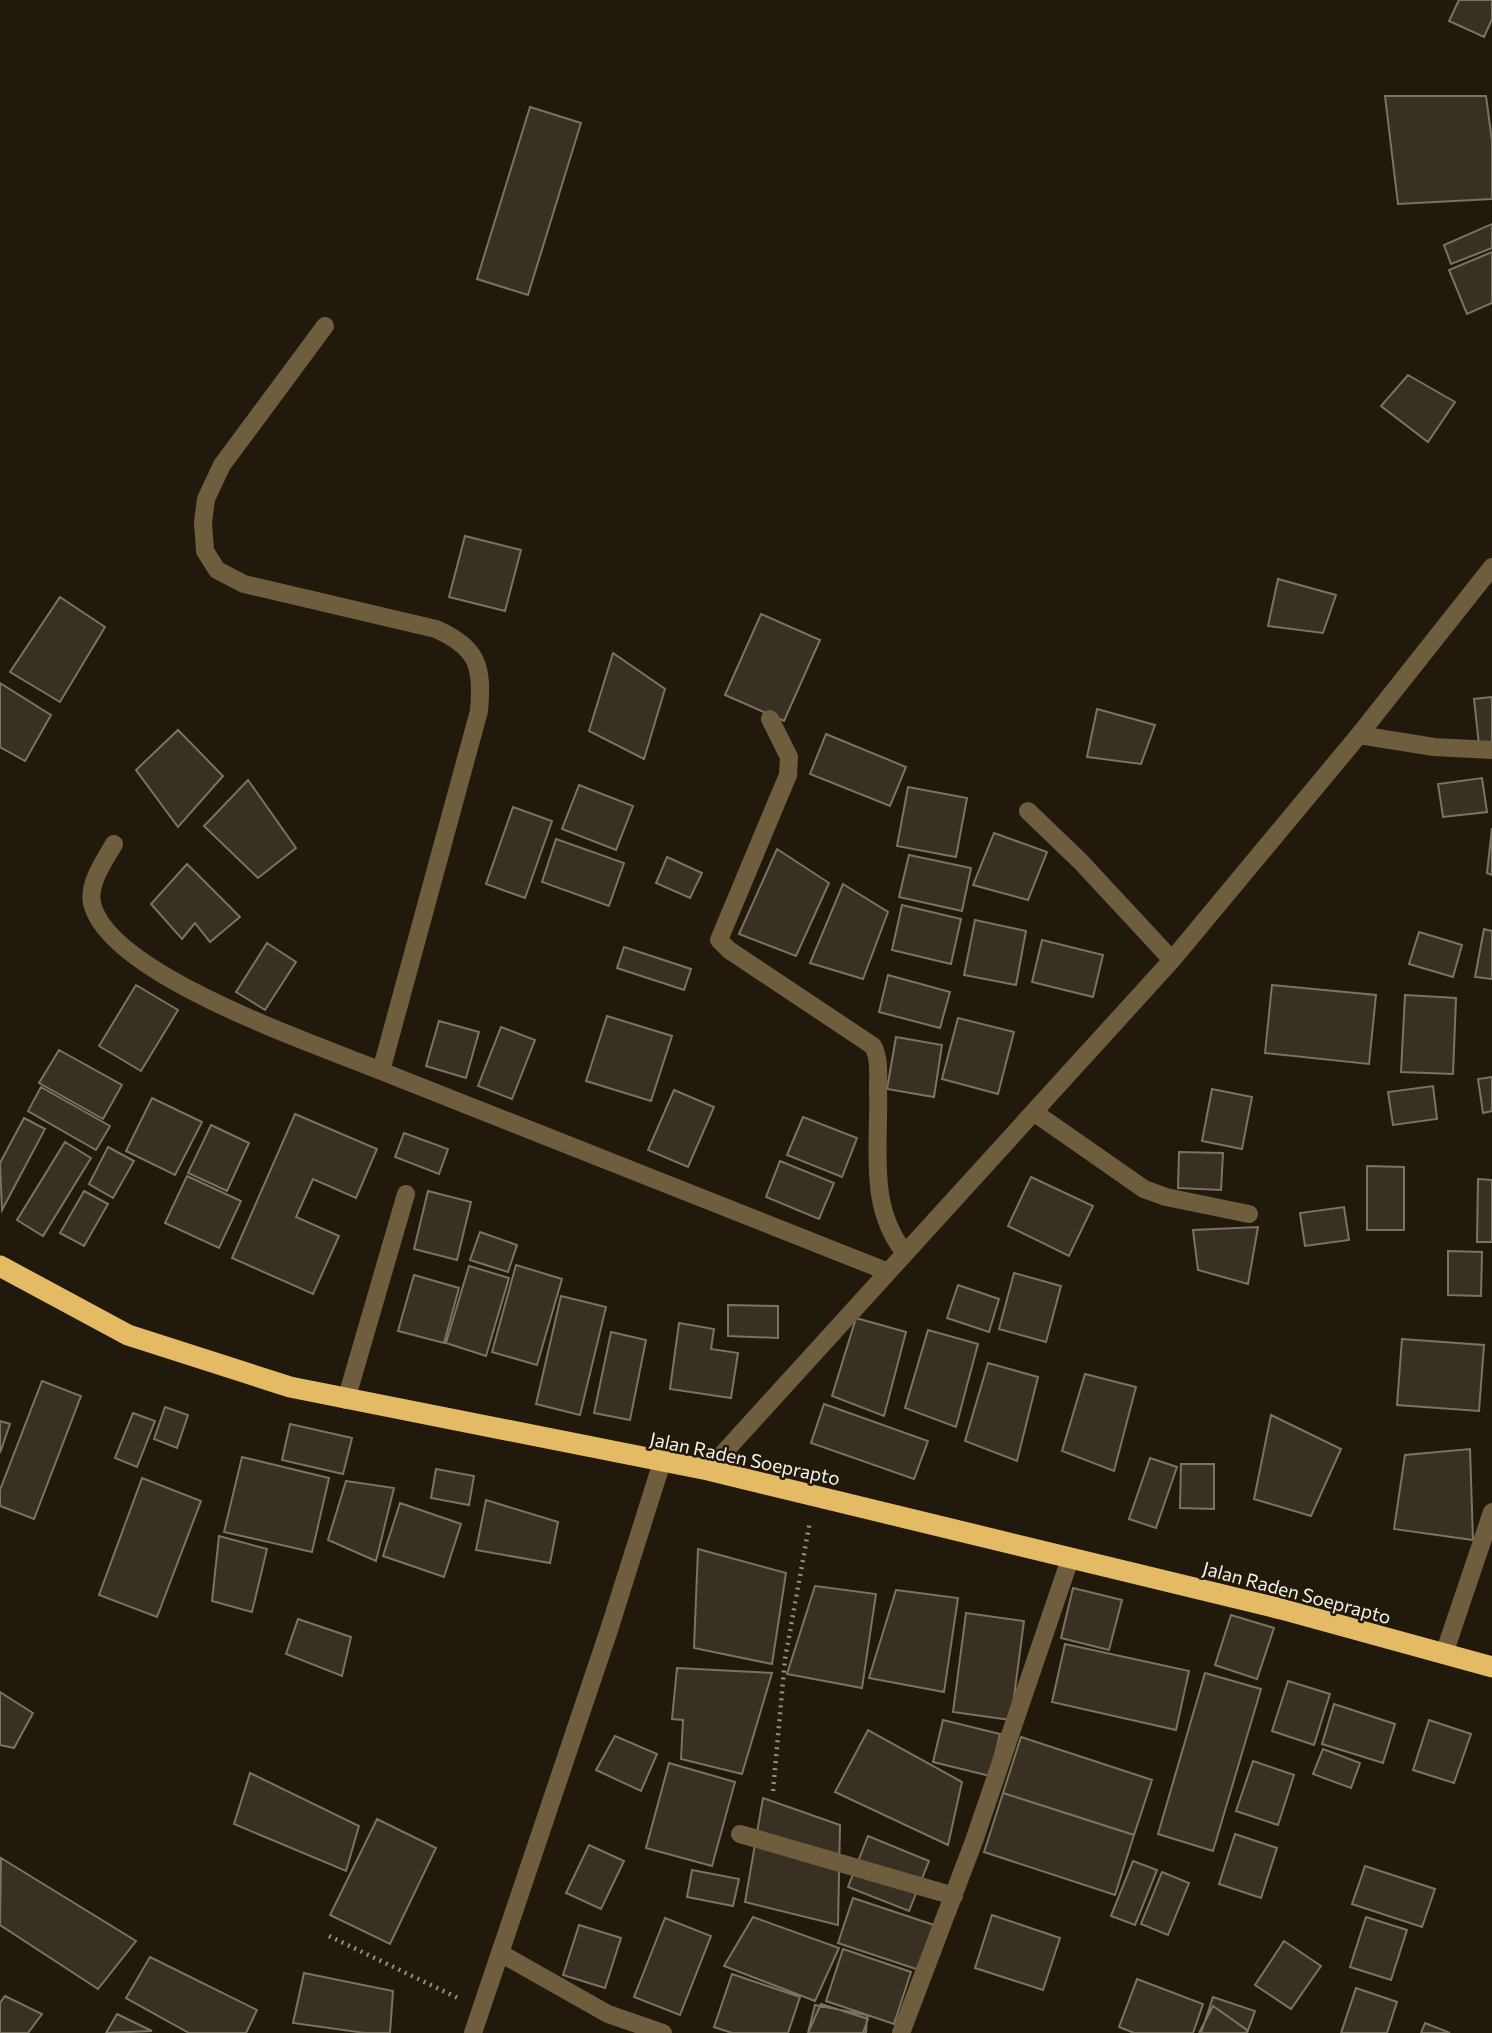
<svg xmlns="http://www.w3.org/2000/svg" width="1492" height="2033" viewBox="0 0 1492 2033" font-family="Commissioner,sans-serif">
  <rect width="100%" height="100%" fill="#211a0c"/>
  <path fill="#383022" stroke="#7a7262" stroke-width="2" d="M1459,0H1492V19L1484,37L1449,21Z
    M1385,96H1486L1492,141V199L1398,204Z
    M530,107L581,123L528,295L477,279Z
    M1492,224V248L1451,264L1444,245Z
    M1492,252V303L1467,314L1449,270Z
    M1408,375L1455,402L1428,442L1381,406Z
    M465,536L521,550L505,611L449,597Z
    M1278,579L1336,595L1323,633L1268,626Z
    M60,597L105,627L60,702L10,672Z
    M761,614L820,640L784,721L725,695Z
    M613,653L665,689L644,759L589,731Z
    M0,683L51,715L25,761L0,747Z
    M1492,697V743L1479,745L1474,699Z
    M1097,709L1155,725L1141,764L1087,757Z
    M178,730L223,776L178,827L136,770Z
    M826,734L906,767L890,806L810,774Z
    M1482,778L1487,812L1443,817L1438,784Z
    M248,780L296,848L258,878L204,826Z
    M579,785L633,806L616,850L562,829Z
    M908,787L967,798L956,857L897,846Z
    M513,807L552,821L525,898L486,884Z
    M1492,828V875L1487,873Z
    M994,833L1047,852L1028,900L973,885Z
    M556,839L624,863L609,906L542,882Z
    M777,849L829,883L796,956L739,934Z
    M909,855L971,868L962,911L899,897Z
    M667,857L702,873L690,898L656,883Z
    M187,864L240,917L210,942L195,923L182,939L151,904Z
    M843,884L888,912L863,979L810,963Z
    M902,905L961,919L951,964L892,950Z
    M975,920L1026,931L1016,985L964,975Z
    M1484,929L1492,931V979L1475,977Z
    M1419,932L1462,945L1453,977L1409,964Z
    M1042,940L1103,955L1093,997L1032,982Z
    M267,943L296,962L265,1010L236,992Z
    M624,947L691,969L684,990L617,968Z
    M888,975L950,992L940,1028L879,1012Z
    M136,985L178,1010L141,1071L99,1046Z
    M1272,985L1376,995L1369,1064L1265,1053Z
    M1405,995L1456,998L1453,1074L1401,1072Z
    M607,1016L672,1036L651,1101L586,1081Z
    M958,1018L1014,1032L998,1094L942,1079Z
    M439,1021L479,1032L466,1078L426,1066Z
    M501,1027L535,1040L512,1099L478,1086Z
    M896,1037L942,1045L934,1097L887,1089Z
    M59,1050L122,1085L103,1119L39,1083Z
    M1492,1077V1111L1483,1113L1478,1079Z
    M1433,1086L1437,1119L1393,1125L1388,1092Z
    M41,1087L110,1126L96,1150L28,1111Z
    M1212,1089L1252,1097L1242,1149L1202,1141Z
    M674,1090L714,1107L688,1167L648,1150Z
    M152,1098L202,1122L175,1175L126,1151Z
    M295,1114L377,1149L356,1198L313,1179L296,1217L339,1236L313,1294L232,1258Z
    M803,1117L857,1138L842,1177L787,1155Z
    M24,1118L45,1129L2,1210L0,1163Z
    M211,1125L249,1143L227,1191L188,1173Z
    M404,1133L448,1149L439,1174L395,1157Z
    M65,1142L91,1158L43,1236L17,1220Z
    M108,1147L134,1161L113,1198L89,1184Z
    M1179,1152L1223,1153L1221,1190L1178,1188Z
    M780,1161L834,1183L819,1219L766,1197Z
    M1367,1166L1404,1167V1230H1367Z
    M187,1176L241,1201L219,1248L165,1223Z
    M1031,1177L1093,1206L1069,1256L1008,1226Z
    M1478,1179L1492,1180V1242H1477Z
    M84,1191L108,1204L84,1246L60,1233Z
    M428,1191L471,1202L457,1260L414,1249Z
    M1344,1207L1349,1240L1305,1246L1300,1213Z
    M1258,1227L1248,1284L1198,1270L1193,1230Z
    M480,1232L517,1245L508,1272L470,1260Z
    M1448,1251L1482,1252L1481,1296L1448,1295Z
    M516,1265L562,1279L537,1365L492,1352Z
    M469,1266L509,1278L486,1356L446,1343Z
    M1014,1273L1061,1286L1046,1342L999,1329Z
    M414,1275L459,1288L444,1343L398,1331Z
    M958,1285L999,1299L989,1332L947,1318Z
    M561,1296L606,1307L580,1415L536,1404Z
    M728,1305L778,1306V1338L728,1336Z
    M856,1318L906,1332L884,1416L832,1396Z
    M679,1323L714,1329L711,1349L738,1353L731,1398L670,1389Z
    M928,1330L978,1344L956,1427L905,1408Z
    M611,1332L646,1340L630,1420L594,1413Z
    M1402,1339L1484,1345L1479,1411L1397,1405Z
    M988,1363L1038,1377L1017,1461L965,1441Z
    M1085,1374L1136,1387L1114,1471L1062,1451Z
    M42,1381L81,1396L34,1519L0,1506V1490Z
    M824,1404L928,1441L914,1479L811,1443Z
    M165,1407L188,1415L177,1448L154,1439Z
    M133,1413L155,1421L137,1467L115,1458Z
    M1271,1415L1341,1449L1311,1516L1254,1499Z
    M0,1421L10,1424L0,1453Z
    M290,1424L352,1438L343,1474L282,1460Z
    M1470,1449L1473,1540L1394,1529L1405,1455Z
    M242,1457L329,1478L312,1552L224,1532Z
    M1150,1458L1177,1467L1156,1528L1129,1519Z
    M1181,1464H1214V1509L1180,1508Z
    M436,1469L474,1476L469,1505L431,1498Z
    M142,1478L201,1501L157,1617L99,1595Z
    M346,1481L394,1488L376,1561L328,1540Z
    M486,1500L558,1522L550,1563L476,1550Z
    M400,1503L461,1524L444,1577L383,1556Z
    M219,1536L267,1549L252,1612L212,1601Z
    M698,1549L786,1573L772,1664L694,1648Z
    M815,1586L876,1594L862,1688L787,1674Z
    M1073,1588L1122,1600L1109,1650L1061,1638Z
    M896,1590L958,1598L944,1692L869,1678Z
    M966,1613L1024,1621L1011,1720L953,1712Z
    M1231,1615L1274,1628L1257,1679L1215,1665Z
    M298,1619L351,1637L342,1676L286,1654Z
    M1065,1644L1189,1671L1176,1730L1052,1702Z
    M677,1668L772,1673L742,1774L681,1759L683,1720L672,1719Z
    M1205,1673L1261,1689L1213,1851L1158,1834Z
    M1288,1681L1330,1694L1314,1745L1272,1731Z
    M0,1692L33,1713L14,1748L0,1745Z
    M1334,1704L1395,1724L1383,1763L1322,1744Z
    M943,1720L1000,1734L990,1776L933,1762Z
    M1429,1720L1471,1734L1454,1783L1413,1770Z
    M868,1730L962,1782L948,1845L835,1792Z
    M615,1736L657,1754L641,1791L596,1770Z
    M1021,1737L1152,1780L1134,1835L1003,1793Z
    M1323,1749L1360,1763L1351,1788L1313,1774Z
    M1253,1761L1294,1775L1278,1825L1236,1811Z
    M669,1763L735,1782L712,1866L646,1848Z
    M250,1773L359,1826L346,1871L234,1824Z
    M1003,1793L1134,1835L1115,1895L984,1852Z
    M763,1798L840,1825L838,1925L745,1902Z
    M377,1819L436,1848L390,1944L330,1915Z
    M1235,1834L1277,1848L1261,1898L1219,1884Z
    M868,1836L929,1861L909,1911L848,1887Z
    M589,1845L624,1861L601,1909L566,1893Z
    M1,1858L136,1941L98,1989L0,1925Z
    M1133,1861L1157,1870L1135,1925L1111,1916Z
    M1365,1866L1435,1889L1422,1927L1352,1904Z
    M692,1870L739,1879L733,1906L687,1897Z
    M1162,1872L1189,1883L1168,1935L1141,1924Z
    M853,1898L934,1925L919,1970L838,1943Z
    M992,1915L1060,1938L1043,1990L975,1968Z
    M753,1917L839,1948L815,2001L724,1966Z
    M1366,1917L1407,1930L1391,1980L1350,1967Z
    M665,1918L711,1936L680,2015L634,1997Z
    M579,1925L621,1938L605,1988L563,1975Z
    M1284,1941L1321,1966L1291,2009L1255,1985Z
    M843,1949L911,1972L894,2024L826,2001Z
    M150,1957L257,2010L246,2033H189L126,1998Z
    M304,1973L393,1991L390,2033H365L293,2023Z
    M732,1974L800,1997L788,2033H732L714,2027Z
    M1137,1979L1203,2004L1193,2033H1134L1119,2027Z
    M1356,1988L1397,2002L1387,2033H1341Z
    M5,1996L42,2014L28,2033H0V2003Z
    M1213,1997L1255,2011L1247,2033H1201Z
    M821,2004L868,2019L863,2033H808Z
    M815,2005L867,2015L866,2033H808Z
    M1213,2006L1247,2030L1246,2033H1199Z
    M117,2014L152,2031L106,2033Z
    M1425,2023L1450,2033H1421Z"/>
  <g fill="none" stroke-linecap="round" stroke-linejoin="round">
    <path stroke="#948e82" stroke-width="4.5" stroke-dasharray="2 5" stroke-linecap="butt" d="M773,1791L785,1659L810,1521
      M329,1936L460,1999"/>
    <path stroke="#6e5e3d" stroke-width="18" d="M325,326L222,465L206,499L203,522L205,551L217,570L244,584L436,629C478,648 483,666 479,711L381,1071L886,1271
      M770,719L789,757L788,775L719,940L729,950L873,1046C880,1059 878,1076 878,1090C880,1147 867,1206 905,1253
      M1359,735L1434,747L1492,750
      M1028,811L1081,862L1172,960
      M114,844C105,860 88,883 92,903C108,975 316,1044 381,1071
      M1035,1113L1144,1189L1166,1197L1249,1214
      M346,1400L406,1194
      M708,1470L1172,960L1359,735L1492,567
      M1444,1654L1492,1512
      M740,1834L954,1896
      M500,1953L608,2014L663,2033
      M473,2033L609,1630L662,1462
      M901,2033L974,1841L1070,1559"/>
    <path stroke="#e4bb64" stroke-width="21" d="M0,1266L128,1335L290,1387L708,1470L1281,1609L1492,1667"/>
  </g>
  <g text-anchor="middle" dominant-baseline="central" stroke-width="5" stroke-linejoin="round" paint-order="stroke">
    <g font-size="19" fill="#f6f1e8" stroke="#211a0c">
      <text transform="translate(745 1458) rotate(12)">Jalan Raden Soeprapto</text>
      <text transform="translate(1297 1592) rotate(15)">Jalan Raden Soeprapto</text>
    </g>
  </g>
</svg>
